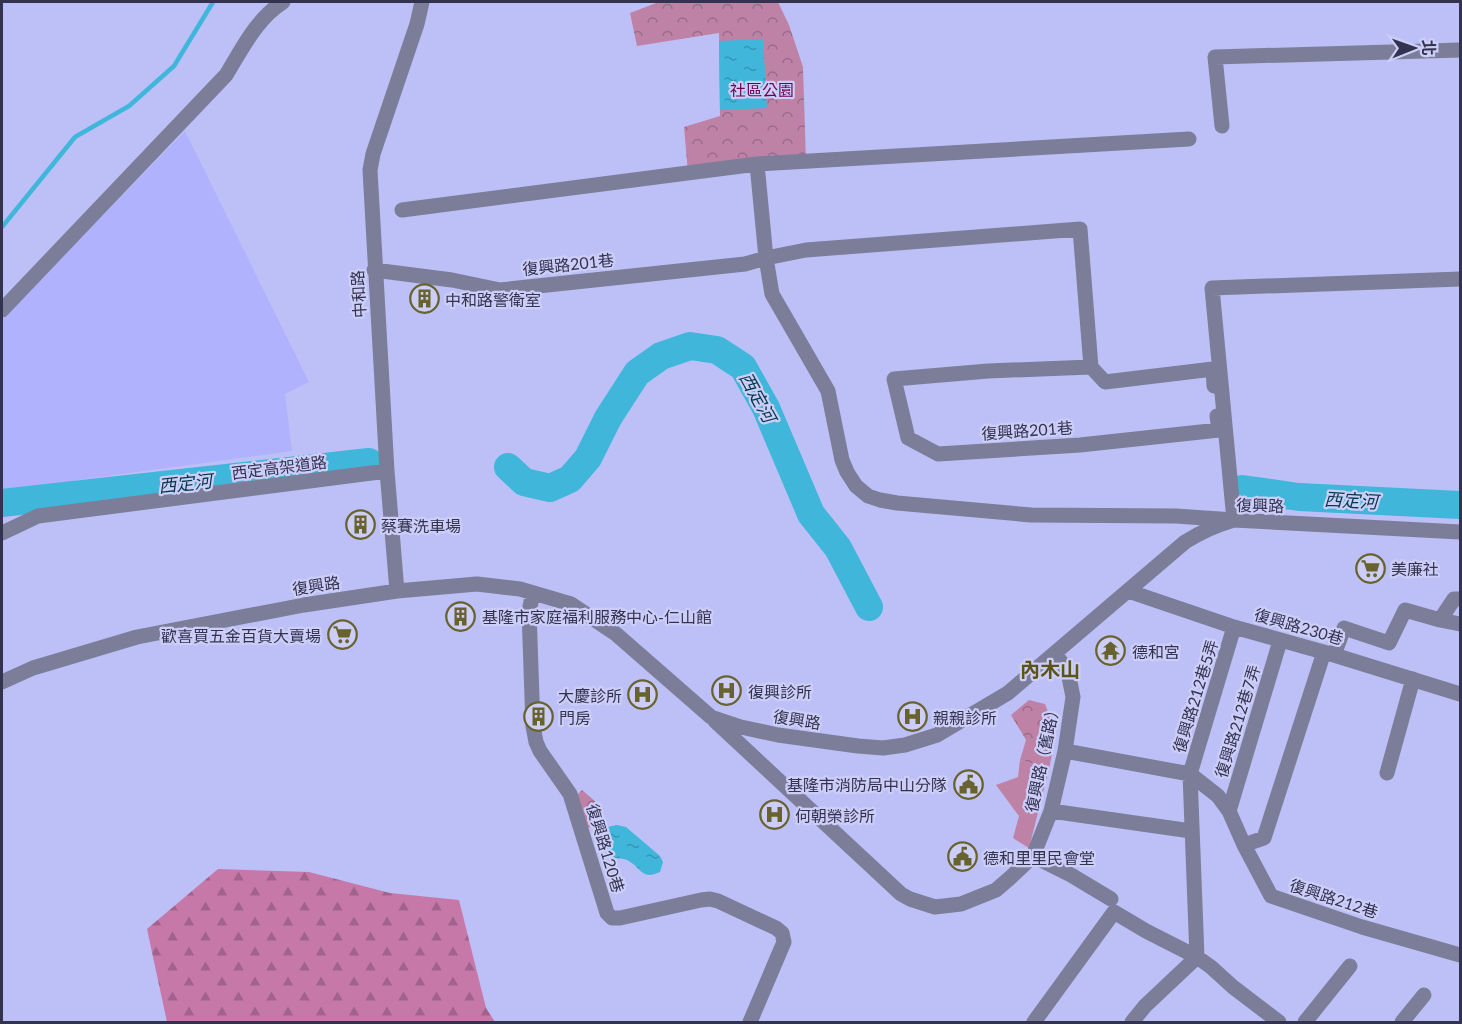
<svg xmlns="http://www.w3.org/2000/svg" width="1462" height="1024" viewBox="0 0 1462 1024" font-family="Lato,'Noto Sans TC',sans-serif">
  <defs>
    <pattern id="forest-firs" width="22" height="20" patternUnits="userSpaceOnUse" patternTransform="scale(1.5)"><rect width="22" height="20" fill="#c678a9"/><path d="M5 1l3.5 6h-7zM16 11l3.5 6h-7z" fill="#a1638c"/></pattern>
    <pattern id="park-crowns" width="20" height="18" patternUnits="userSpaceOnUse" patternTransform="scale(1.5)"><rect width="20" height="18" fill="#be82a6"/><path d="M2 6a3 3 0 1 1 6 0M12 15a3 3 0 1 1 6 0" fill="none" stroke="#9b6b8a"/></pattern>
    <pattern id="water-ripples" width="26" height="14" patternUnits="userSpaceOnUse" patternTransform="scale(1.5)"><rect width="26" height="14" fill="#40b6db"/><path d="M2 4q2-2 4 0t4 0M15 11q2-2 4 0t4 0" fill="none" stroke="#3695b4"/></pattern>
  </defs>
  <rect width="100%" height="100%" fill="#bdc0f6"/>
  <path fill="#b0b2fd" d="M185,131L309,382L285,394L292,451L78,480L2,512V319Z"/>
  <path fill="url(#forest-firs)" d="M218,869L309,872L390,893L459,900L486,1008L495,1022H167L147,929Z"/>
  <path fill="url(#park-crowns)" d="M659,2H778L789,25L803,67L806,161L688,173L684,127L720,116L719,33L637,46L630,13Z
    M1029,700L1045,704C1055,728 1055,743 1049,769L1020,760L1026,740L1011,715Z
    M582,790L604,809L583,835L572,800Z"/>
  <path fill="#be82a6" d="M1020,760L1049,769L1029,848L1013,838L1019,816L996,785L1018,777Z"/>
  <path fill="url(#water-ripples)" d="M763,39L767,108L720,110L719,41Z
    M617,825L626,827L660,856L663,862L660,872C641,881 641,867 627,860C621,857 614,860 609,856C601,851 598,838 604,830C607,826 612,826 617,825Z"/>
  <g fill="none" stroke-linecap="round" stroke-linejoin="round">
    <path stroke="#40b6db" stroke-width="4.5" d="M2,227L75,137L129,106L174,66L213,2"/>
    <path stroke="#40b6db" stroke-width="28" d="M508,467L524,482L550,488L570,479L588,458L608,418L637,373L661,356L690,346L717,350L743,367L766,408L811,514L838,548L869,607
      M1242,489L1299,497L1460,505
      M2,503L369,462"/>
    <path stroke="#7b7d99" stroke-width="15" d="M1222,126L1215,57L1460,50
      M757,164L766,258L806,250L1080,229L1091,367L988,371L894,379L908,438L938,454L1080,445L1219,430L1217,416
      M402,210L757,164L1189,139
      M374,270L452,280L500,290L745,264L766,258L772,294L828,391L842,460L847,472L856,486L868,496L880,500L897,503L1031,515L1176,516L1234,520L1212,288L1460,279
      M2,310L226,75C242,49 257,18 283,2
      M1091,367L1105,382L1213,369L1214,386
      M2,533L38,516L387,471
      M397,591L387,471L370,170L373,154L417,24L422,2
      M1128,591L1234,627L1334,655L1460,694
      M533,593L529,611L533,726L536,742L540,751L570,794L607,913L612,918H620L701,900L710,899L718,901L776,928L782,933L784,942L750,1022
      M1440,620L1454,599H1460
      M1334,655L1344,628L1389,643L1405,610L1440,620L1460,624
      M2,682L33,668L137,637L304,605L397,591L477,584L520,589L571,604L616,634L711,717L741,727L778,735L858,746L883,748L905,745L937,735L1008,693L1185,542C1201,532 1216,525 1234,520L1460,532
      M715,721L901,894L910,899L935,907L961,904L996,890L1011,877L1033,856L1051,811L1065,751L1073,697L1068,672L1055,653
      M1065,751L1190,774L1218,796L1229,811L1244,845L1271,896L1362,927L1460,955
      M1387,773L1413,679
      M1051,811L1191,831
      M1229,811L1280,641
      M1244,845L1264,838L1324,652
      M1033,856L1071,875L1111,899
      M1197,957L1190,774L1234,627
      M1034,1022L1114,912L1146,931L1197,957L1211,967L1233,987L1279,1022
      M1132,1022L1145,1006L1197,957
      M1305,1022L1350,966
      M1402,1022L1424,995"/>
  </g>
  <defs>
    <symbol id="building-ring" viewBox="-11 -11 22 22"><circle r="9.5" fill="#cccef8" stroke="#68622e" stroke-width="1.5"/><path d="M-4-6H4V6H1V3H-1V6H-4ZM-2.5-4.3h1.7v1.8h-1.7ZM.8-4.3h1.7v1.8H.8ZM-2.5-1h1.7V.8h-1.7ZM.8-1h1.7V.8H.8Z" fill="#68622e"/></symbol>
    <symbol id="supermarket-ring" viewBox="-11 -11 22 22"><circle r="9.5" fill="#cccef8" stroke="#68622e" stroke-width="1.5"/><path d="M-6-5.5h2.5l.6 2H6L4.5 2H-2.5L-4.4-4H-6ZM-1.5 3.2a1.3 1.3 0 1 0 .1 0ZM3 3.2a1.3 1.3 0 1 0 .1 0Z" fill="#68622e"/></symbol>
    <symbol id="temple-ring" viewBox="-11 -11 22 22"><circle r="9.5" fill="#cccef8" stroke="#68622e" stroke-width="1.5"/><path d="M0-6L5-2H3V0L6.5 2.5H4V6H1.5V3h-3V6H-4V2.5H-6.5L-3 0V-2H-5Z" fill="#68622e"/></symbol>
    <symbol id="hospital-ring" viewBox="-11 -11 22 22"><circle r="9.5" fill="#cccef8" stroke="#68622e" stroke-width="1.5"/><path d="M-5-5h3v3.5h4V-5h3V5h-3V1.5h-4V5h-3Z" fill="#68622e"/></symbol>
    <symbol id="civic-ring" viewBox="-11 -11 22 22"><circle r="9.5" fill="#cccef8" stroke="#68622e" stroke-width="1.5"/><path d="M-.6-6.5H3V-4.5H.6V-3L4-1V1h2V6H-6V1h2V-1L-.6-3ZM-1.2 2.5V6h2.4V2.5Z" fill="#68622e"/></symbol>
  </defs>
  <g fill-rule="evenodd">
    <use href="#building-ring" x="408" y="282" width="33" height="33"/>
    <use href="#building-ring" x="344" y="508" width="33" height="33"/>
    <use href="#supermarket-ring" x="1354" y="552" width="33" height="33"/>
    <use href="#building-ring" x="444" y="600" width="33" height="33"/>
    <use href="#supermarket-ring" x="326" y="618" width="33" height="33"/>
    <use href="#temple-ring" x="1094" y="634" width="33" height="33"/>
    <use href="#hospital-ring" x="710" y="674" width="33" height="33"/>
    <use href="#hospital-ring" x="626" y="678" width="33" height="33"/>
    <use href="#building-ring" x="522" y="700" width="33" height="33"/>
    <use href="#hospital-ring" x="896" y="700" width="33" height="33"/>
    <use href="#civic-ring" x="952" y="768" width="33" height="33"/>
    <use href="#hospital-ring" x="758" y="798" width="33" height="33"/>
    <use href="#civic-ring" x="946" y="840" width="33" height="33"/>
  </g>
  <g text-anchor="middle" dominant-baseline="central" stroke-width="4.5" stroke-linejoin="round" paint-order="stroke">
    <g font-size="16" fill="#68044e" stroke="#cccef8">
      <text x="762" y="89">社區公園</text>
    </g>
    <g font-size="16" fill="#33334f" stroke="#cccef8">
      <text transform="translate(568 264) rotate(-6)">復興路201巷</text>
      <text transform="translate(358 294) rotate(-93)">中和路</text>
      <text transform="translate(1027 430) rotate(-4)">復興路201巷</text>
      <text transform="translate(279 467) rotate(-7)">西定高架道路</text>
      <text transform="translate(1260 505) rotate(1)">復興路</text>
      <text transform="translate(316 585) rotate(-9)">復興路</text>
      <text transform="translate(1299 626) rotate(16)">復興路230巷</text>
      <text transform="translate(1195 696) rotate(-73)">復興路212巷5弄</text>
      <text transform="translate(797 719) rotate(9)">復興路</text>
      <text transform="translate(1237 721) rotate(-73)">復興路212巷7弄</text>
      <text transform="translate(1042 757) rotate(-78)">復興路（舊路）</text>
      <text transform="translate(606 848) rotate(73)">復興路120巷</text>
      <text transform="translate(1334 898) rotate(18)">復興路212巷</text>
    </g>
    <g font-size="16" fill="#33334f" stroke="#cccef8" text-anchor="start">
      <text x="445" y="299">中和路警衛室</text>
      <text x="381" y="525">蔡賽洗車場</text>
      <text x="1391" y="568">美廉社</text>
      <text x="482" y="616">基隆市家庭福利服務中心-仁山館</text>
      <text x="321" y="635" text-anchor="end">歡喜買五金百貨大賣場</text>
      <text x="1132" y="651">德和宮</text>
      <text x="748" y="691">復興診所</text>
      <text x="622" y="695" text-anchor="end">大慶診所</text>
      <text x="559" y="717">門房</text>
      <text x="933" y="717">親親診所</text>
      <text x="947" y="784" text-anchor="end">基隆市消防局中山分隊</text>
      <text x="795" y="815">何朝榮診所</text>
      <text x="983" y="857">德和里里民會堂</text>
    </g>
    <g font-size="18" font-style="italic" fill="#033948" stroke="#cccef8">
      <text transform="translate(758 397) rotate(61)">西定河</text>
      <text transform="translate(185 483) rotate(-6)">西定河</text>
      <text transform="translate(1351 500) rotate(3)">西定河</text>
    </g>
    <g font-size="20" font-weight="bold" fill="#5b5417" stroke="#cccef8">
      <text x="1050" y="669">內木山</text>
    </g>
  </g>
  <rect width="1462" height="1024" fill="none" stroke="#33334f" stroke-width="6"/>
  <g transform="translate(1414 48) rotate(89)" stroke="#cccef8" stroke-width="4.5" paint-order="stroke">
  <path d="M0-4.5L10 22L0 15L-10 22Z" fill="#33334f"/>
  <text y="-9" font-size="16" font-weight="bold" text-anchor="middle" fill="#33334f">北</text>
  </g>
</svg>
